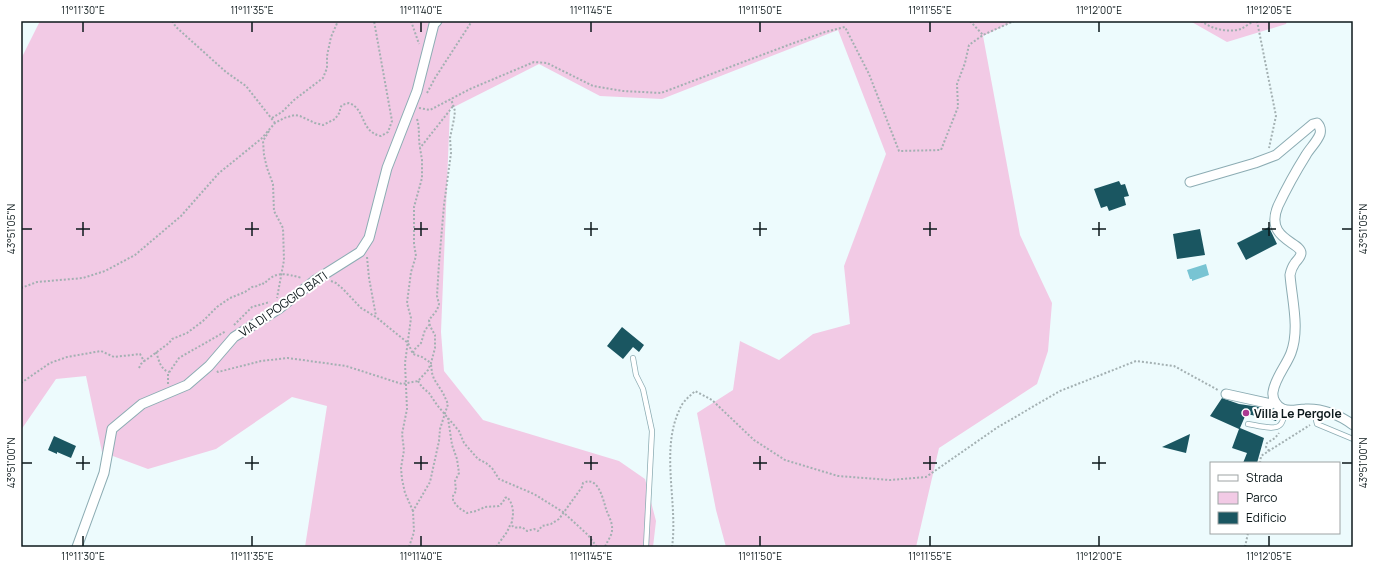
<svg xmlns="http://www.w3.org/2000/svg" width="1374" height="568" viewBox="0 0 1374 568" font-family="Manrope,sans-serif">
  <rect width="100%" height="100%" fill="#edfbfd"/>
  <path fill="#f2cae5" d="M40,21H1014L983,36L1020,235L1052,303L1048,351L1037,384L939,448L916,547H726L716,510L697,413L733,390L740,341L779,360L813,334L850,324L844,266L886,154L838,30L662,99L600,96L539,64L450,109L441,332L444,371L483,420L619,461L645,479L656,521L653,547H305L327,406L292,397L216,449L148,469L102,452L86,376L56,379L21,430V59Z
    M1190,21H1287L1286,24L1227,42Z"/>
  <path fill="#78c4d3" d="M1206,264L1209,275L1192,281V279H1190L1187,270Z"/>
  <path fill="#1a5661" d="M1119,181L1121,185L1125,184L1129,196L1124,197L1126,205L1109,211L1107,206L1101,208L1094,189Z
    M1269,227L1277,244L1246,260L1237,243Z
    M1200,229L1205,255L1177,259L1173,234Z
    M622,327L644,345L639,352L633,347L623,359L607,346Z
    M1222,398L1239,404L1273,409L1279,414L1276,421L1267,418L1246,414L1240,428L1264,438L1257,463H1243L1247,453L1232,448L1239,429L1210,416Z
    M1190,434L1186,453L1162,447Z
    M54,436L76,446L71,458L57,452V454L48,450Z"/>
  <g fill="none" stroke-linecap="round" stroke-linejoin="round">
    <defs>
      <path id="lane" d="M633,358L636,375L643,389L652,431L646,547
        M1320,411L1316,420L1317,424L1353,439
        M1248,424C1256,425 1274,431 1280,425C1284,422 1284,414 1285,409"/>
      <path id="street" d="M1190,182L1255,163L1276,155L1313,124L1317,123C1320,126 1321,130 1320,134C1317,142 1310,148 1306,155C1296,171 1286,189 1278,206C1264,239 1301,242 1301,253C1301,257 1297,260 1295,263C1292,267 1291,270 1290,275C1292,300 1300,329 1291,353C1286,366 1275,378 1273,392C1272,399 1277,407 1283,409C1290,412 1298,409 1305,409C1322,408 1340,415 1353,425
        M1226,394L1271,404L1275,402
        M77,547L104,473L112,429L142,404L187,385L209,366L234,337L280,308L314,281L360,252L369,238L387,168L417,91L434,24L437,21"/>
    </defs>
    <use href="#lane" stroke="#8cacb3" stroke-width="6"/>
    <use href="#street" stroke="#8cacb3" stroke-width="11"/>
    <path stroke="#a3b0b2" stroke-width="2" stroke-dasharray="2 2" stroke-linecap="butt" d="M172,21L176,27L226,72L246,86L275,123
      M411,21L419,44
      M970,21L983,35
      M1201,21C1212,29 1227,33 1241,29C1245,27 1250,23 1254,21
      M1257,21L1276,116L1269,148
      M427,93L435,78L472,21
      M419,108L430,110L470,89L534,62L547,63L593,86L623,91L661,93L791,44L825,32L845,27L869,74L899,151L941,150L958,107L957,84L965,63L969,45L983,35L1014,21
      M272,118L282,112L294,100L323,78L327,68V56L331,37L338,21
      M417,119C420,128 418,137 420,147
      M269,131L263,141L264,155L267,168L273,184L274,211L283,228L284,260L277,298
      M367,257L369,278L376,316
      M331,281L336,283L343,289L361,308L376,317L408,343L413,354L422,357L431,363
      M21,288L37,282L83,278L105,271L135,255L181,216L219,173L261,139L275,123L284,118L295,115L300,116L315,123L323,125L335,119L340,112V108L342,105L349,103C366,109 360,132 381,136L388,132L392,121L374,21
      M234,325L252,307L270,302
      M156,352C159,360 160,369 169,372
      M413,353L415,349L421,343L425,330L430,324
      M139,368L141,364L144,361
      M217,371L218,372L261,361L288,358L346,366L402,384L418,381L428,370L431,363L435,348V335L430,326L429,320L437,310L439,304L437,296L439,263L444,205L451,153L450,138L454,119L455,111L451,99
      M418,381L422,387L429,393L437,405L459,431L464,443L478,459L486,463L492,468L499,479L534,494L563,512L588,535L597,547
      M21,383L50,363L67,357L101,351L114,357L140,354L144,361L146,360L169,343L172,339L187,333L203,321L217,307L230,298L245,292L252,287L258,286L262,283L264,284C276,270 286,274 302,278
      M168,384V374L179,358L226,331
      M448,418L452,445L457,459L459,473L455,481L456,491L453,496V501L459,508L467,513L476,511L485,507L499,506L503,502L505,498L507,497C511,501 513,507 513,513C513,521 507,530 522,527L527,531L534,529L538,531L542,526L551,524L559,519L582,487L583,483C598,475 603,499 606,509C608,515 613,523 612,530C612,536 607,541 605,547
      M1269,451L1266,447L1267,443L1275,438L1279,433
      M1260,463L1261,456L1264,454L1310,425
      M413,511L405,493L402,479L401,468L404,450L402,434L407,409L405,363L411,318L407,303L411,272L416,256L414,244V207L422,178V160L420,148L454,105
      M409,547L414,532L413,511L430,482L439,441L440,429L448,404L443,393L434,379L432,373L431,364
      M496,547L507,532L511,523
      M672,547C678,505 661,453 678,413C680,409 681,405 684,402C687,398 691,395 695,391L712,400L754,440L785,460L838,476L890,480L926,477L998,427L1060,391L1136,361L1174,366L1218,390
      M1245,547L1248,533"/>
    <use href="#lane" stroke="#fff" stroke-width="4.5"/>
    <use href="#street" stroke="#fff" stroke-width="9"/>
  </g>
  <path fill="none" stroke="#0c181b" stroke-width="1.5" d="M83,22V32M252,22V32M421,22V32M591,22V32M760,22V32M930,22V32M1099,22V32M1269,22V32M83,222V236M252,222V236M421,222V236M591,222V236M760,222V236M930,222V236M1099,222V236M1269,222V236M22,229H32M76,229H90M245,229H259M414,229H428M584,229H598M753,229H767M923,229H937M1092,229H1106M1262,229H1276M1342,229H1352M83,456V470M252,456V470M421,456V470M591,456V470M760,456V470M930,456V470M1099,456V470M22,463H32M76,463H90M245,463H259M414,463H428M584,463H598M753,463H767M923,463H937M1092,463H1106M1342,463H1352M83,536V546M252,536V546M421,536V546M591,536V546M760,536V546M930,536V546M1099,536V546M1269,536V546"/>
  <circle fill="#ad3992" stroke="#fff" stroke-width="1.5" cx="1246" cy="413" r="4"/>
  <g text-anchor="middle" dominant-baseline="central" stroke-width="4" stroke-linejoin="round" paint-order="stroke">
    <g font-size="12" fill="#0c181b" stroke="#fff">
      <text transform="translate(283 304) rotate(-35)">VIA DI POGGIO BATI</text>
    </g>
    <g font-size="12" font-weight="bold" fill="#0c181b" stroke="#fff" text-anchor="start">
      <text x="1254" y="413">Villa Le Pergole</text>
    </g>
  </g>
  <rect width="1374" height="568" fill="none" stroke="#ffffff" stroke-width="44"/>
  <rect x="1210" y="462" width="130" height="72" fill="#ffffff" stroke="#9ea3a4"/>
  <rect x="1218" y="475" width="20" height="6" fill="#ffffff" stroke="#9ea3a4"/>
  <text x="1246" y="482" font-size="12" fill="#0c181b">Strada</text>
  <rect x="1218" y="492" width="20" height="12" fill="#f2cae5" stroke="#9ea3a4"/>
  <text x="1246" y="502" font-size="12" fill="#0c181b">Parco</text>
  <rect x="1218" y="512" width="20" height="12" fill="#1a5661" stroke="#9ea3a4"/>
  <text x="1246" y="522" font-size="12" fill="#0c181b">Edificio</text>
  <rect x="22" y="22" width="1330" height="524" fill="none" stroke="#0c181b" stroke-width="1.5"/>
  <g font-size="10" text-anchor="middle" fill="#0c181b">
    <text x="83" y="14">11°11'30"E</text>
    <text x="252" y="14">11°11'35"E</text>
    <text x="421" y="14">11°11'40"E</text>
    <text x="591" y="14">11°11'45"E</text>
    <text x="760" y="14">11°11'50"E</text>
    <text x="930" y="14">11°11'55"E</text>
    <text x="1099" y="14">11°12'00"E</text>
    <text x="1269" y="14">11°12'05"E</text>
    <text transform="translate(11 229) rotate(-90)" y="4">43°51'05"N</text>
    <text transform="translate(1363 229) rotate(-90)" y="4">43°51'05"N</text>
    <text transform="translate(11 463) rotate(-90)" y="4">43°51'00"N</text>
    <text transform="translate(1363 463) rotate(-90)" y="4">43°51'00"N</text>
    <text x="83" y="560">11°11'30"E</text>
    <text x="252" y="560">11°11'35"E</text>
    <text x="421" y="560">11°11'40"E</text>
    <text x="591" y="560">11°11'45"E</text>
    <text x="760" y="560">11°11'50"E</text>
    <text x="930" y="560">11°11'55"E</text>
    <text x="1099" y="560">11°12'00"E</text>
    <text x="1269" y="560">11°12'05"E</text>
  </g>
</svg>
